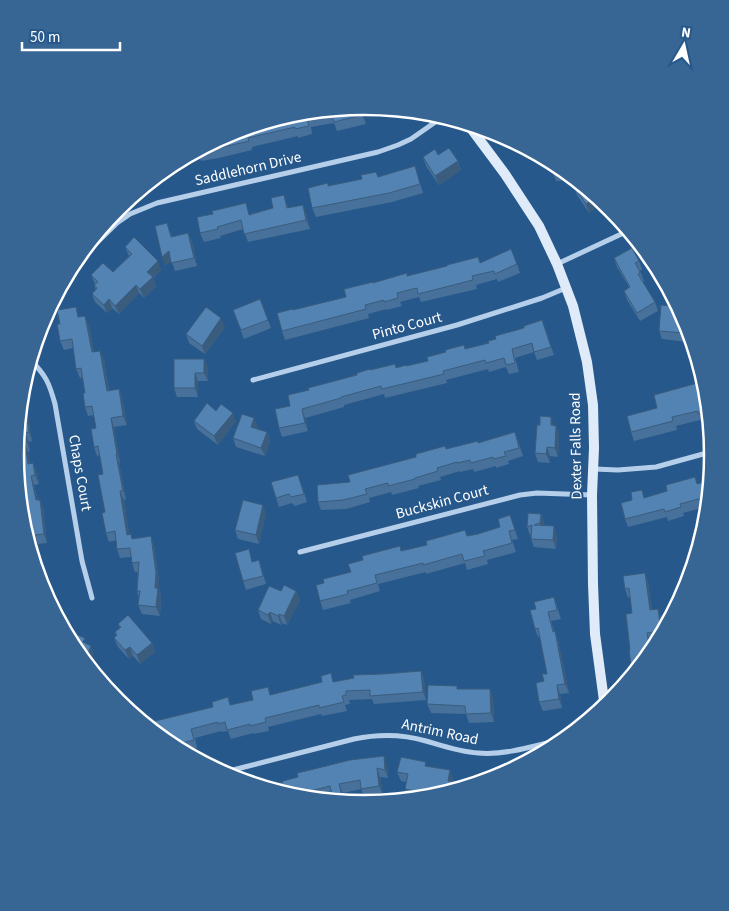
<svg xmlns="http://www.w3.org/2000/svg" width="729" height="911" viewBox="0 0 729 911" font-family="'Source Sans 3',sans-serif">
  <rect width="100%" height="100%" fill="#26588b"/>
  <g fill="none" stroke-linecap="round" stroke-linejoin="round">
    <path stroke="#b5cfea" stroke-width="5" d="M557,264L630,230
      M70,269L117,223L130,214L157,203L378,152L398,145L411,139L444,116
      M30,359C46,376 49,382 55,404L82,561L92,598
      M253,380L457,325L542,298L566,288
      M594,469L618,470L656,467L714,451
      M300,552L520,495L537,493L592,495
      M221,773L354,739C378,734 402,734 426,741C443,746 460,752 478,753C506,756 540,744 568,738"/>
    <path stroke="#dfebf8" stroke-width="10" d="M467,123L505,174L539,226L557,264L573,306L587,362L593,405L594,448L592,495L593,584L595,634L605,708"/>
  </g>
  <path fill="#47719a" d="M361,106L366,124L337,131L334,123L311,127L312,134L298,138V136L252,147V150L219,158L201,161L198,153L190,154L231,132Z
    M383,108L399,109L391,117Z
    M438,155L458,161L461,170L439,185L426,166L423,157Z
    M559,165L577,180L556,181L553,172Z
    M415,166L423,193L392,202L316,217L312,208L329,186L378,177Z
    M579,182L607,205L599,210L597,207L589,213L577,195L574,186Z
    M287,204L288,208L306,213L310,229L248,242L243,229L220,236L221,238L204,242L200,233L250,214L273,208Z
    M170,231L172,237L188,233L192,242L197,266L175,271L171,260L165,266Z
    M125,247L161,270L153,278L156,286L144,298L139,293L119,314L112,308L107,313L95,302L92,294L96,290L94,285L95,284L91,275L113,272L129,256Z
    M614,258L639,261L642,269L640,271L644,281L643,282L655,302L658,311L640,321L627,300L624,291L629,287L617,267Z
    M480,263L517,264L520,273L498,282L497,279L476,285L477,289L421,302L419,297L400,302L402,306L387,310V309L368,314L369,318L285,340L282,331L293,310L346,297L373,283Z
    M260,299L271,328L244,339L233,310Z
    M680,307L687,342L662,339L659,331Z
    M79,317L89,325L94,352L104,360L109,391L119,389L122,398L127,425L114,427L120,463H119L126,499L124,500L129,534L133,539L154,545L159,582V589L161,597L160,616L142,614L138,605L139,598L137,591L138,572H135L132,563L131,557L120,558L117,549L116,540L109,542L106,533L103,474L100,455L97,456L94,447L96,428L94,415L88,416L85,407V393L83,377L80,378L76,369L73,348L64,350L60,341Z
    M542,320L554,355L537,360L534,352L515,358L519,372L509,374L506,367L489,372L488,369L446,380L447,383L385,398L384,394L344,405V407L305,418L308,431L282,437L279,428L290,406L309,390L370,370L406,366L428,361L465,349L489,343L496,339Z
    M225,327L205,354L189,343L186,334Z
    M204,359L208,368V381H198V397H177L174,388Z
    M707,388L711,420L702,423L700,420L676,426L677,430L634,441L631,432L657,408Z
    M216,411L236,421L218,445L197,429L194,421Z
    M26,412L29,421L32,441L29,442L30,451L28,452L30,464L37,472L39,484L34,485L38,500H40L43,508L47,543L38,544L40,559H38L40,570L48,578L51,590L47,591L22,523Z
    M554,425L556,426L559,434L558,457L550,456V463L538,462L535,453Z
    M258,427L257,429L267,432L270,441L265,456L236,447L233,438Z
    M515,432L523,456L508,461L509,464L496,468V466L474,472L473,469L460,472V471L440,477L441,480L418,486L419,488L392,495L391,492L369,498L370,502L346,509L321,510L318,502L350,482L446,449L478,443Z
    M712,480L709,506L683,513L684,516L668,521L667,517L628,527L625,519L645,498Z
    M301,483L307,502L295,506L292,503L279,507L276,498Z
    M266,513L259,544L238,539L235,530Z
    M541,514L544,523V525L557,535L556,549L534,547L531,539V535H530L527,527Z
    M510,515L518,539L512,540L516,552L487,560L488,564L467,570L465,563L426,574V572L378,584L380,591L350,600L351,603L323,610L320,601L324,583L402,551L478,534L500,527Z
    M259,560L266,584L246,590L243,581L253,562Z
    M645,573L648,582L652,610L658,609L661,618L663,634L660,640L650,641L652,653L636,673H635L631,665L630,650L632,613L630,597L628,598L625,589Z
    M281,591H296L300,600L287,625L282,623L281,625L273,621L271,624L261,619L258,610Z
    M554,597L561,619L551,621L554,631H555L558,640L569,693L560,694L562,708L543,711L539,702L544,681L547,674L540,637H538L535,629L536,609Z
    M118,624L152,643L155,652L140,664L133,656L129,659L118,647L114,638L116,636L115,632L120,628Z
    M421,671L424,680L426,700L374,704L372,699L349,700L350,704L345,705L347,711L322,716L321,714L268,727L269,731L253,734V733L231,739L228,731L221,732V731L195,738L197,748L182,752L170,746L143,724L253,700L271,695L334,682L383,674Z
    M458,689L493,697L494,722L469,723L466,714L431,713L427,704Z
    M387,765L388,778L380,777L383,795L364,797L361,789L343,793L345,803L334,802L332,796L314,800L296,798L251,785L259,783L261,787Z
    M427,766L450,770L453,779V782L462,789L432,798L418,800L408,798L405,789L406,782L401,781L397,772Z"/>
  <path fill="#3a5c7d" d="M360,106H361L366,124L362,115Z
    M388,108L399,109L391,117Z
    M458,161L461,170L439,185L435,176Z
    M594,199L597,207L589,213L586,204Z
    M600,199L607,205L599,210L596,201Z
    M303,205L306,213L310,229L306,220Z
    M188,233L192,242L197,266L194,258Z
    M169,251L172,259L165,266L162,257Z
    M158,261L161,270L153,278L156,286L144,298L140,289L147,272Z
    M136,285L139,293L119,314L115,306Z
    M109,299L112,308L107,313L104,305Z
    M85,316L89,325L96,361L92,352Z
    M685,317L688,325L687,342L683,333Z
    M221,318L225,327L205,354L202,346Z
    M100,351L104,360L110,400L107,391Z
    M204,359L208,368V381L204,373Z
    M195,373L198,381V397L195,388Z
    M119,389L122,398L127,425L123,416Z
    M21,391L24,400L20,404Z
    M302,409L305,418L308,431L305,423Z
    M26,412L29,421L32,441L29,432Z
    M233,413L236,421L218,445L214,436Z
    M551,417L554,426L551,425Z
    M111,418L114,427L120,463L117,454Z
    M254,418L258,427L254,436L251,427Z
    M556,426L559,434L558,457L555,448Z
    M267,432L270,441L265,456L261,448Z
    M25,433L29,442L30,451L27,442Z
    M25,443L28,452L31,473L28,464Z
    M547,447L550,456V463L546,454Z
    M116,454L119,463L126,499L123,491Z
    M33,463L37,472L39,484L35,475Z
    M31,476L34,485L40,509L36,500Z
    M120,491L124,500L131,543L127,535Z
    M40,500L43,508L47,543L44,534Z
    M263,505L266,513L259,544L256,535Z
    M541,514L544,523L543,532L540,523Z
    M554,526L557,535L556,549L553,540Z
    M35,535L38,544L40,559L37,550Z
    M151,536L154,545L159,582V589L161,597L160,616L156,607Z
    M35,550L38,559L42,579L39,570Z
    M45,569L48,578L51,590L47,582Z
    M645,573L648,582L653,619L650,610Z
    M296,591L300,600L287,625L284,616Z
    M658,609L661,618L663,634V635L661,631Z
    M270,612L273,621L271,624L268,615Z
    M279,614L282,623L281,625L278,616Z
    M555,631L558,640L569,693L565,684Z
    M647,633L650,641L652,653L651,655Z
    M152,643L155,652L140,664L137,655Z
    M91,646L94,654L89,668L85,661Z
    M130,647L133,656L129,659L125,650Z
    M421,671L424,680L426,700L423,692Z
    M557,685L560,694L562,708L559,699Z
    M490,689L493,697L494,722L491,713Z
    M384,756L387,765L388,778L385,770Z
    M377,768L380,777L383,795L379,786Z
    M450,770L453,779L451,790L448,781Z
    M460,783L462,789L459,790Z
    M339,784L343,793L345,803H344Z"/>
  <path fill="#5383b3" stroke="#3a5c7d" d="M360,106L362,115L334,122L331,114L307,119L309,126L295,129V127L248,138L249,141L215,149L197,152V151L231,132L297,113Z
    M449,148L458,161L435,176L423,157L435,149L438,155Z
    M552,161L559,165L566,171L553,172Z
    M415,166L420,184L389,193L312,208L308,188L328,183V186L362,179L361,175L376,172L378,177Z
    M579,182L600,199L596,201L594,199L586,204L574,186Z
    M284,195L287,208L303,205L306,220L244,234L241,220L217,227L218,229L200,233L197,217L213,214L212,211L246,203L249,215L273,208L271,198Z
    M167,223L171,237L188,233L194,258L171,263L169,251L162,257L155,226Z
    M134,237L158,261L147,272L153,277L140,289L136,285L115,306L109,299L104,305L92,294L97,288L94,285L98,282L91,275L103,263L113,272L132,254L125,247Z
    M632,248L639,261L635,263L640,272L638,274L655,302L637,313L624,291L630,287L614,258Z
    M511,249L517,264L495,274L494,271L472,276L473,280L418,294L417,288L397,293L398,298L384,302V300L365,305L366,309L282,331L277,313L293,309V310L346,297L344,289L373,282V283L407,273V276L447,266V265L478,257L480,263Z
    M260,299L268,320L241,330L233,310Z
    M661,305L680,307L685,317L683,333L659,331Z
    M76,307L78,317L85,316L92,352L100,351L107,391L119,389L123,416L111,418L117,454H116L123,491H120L127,535L131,534L132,539L151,536L156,573L155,588H158L156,607L138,605L140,591H137L139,562L132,563L130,548L117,549L115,531L106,533L102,513L105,512L98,475L103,474L98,446L94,447L91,429L96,428L92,406L85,407L83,393H85L81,368L76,369L72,339L60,341L57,324H60L57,310Z
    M206,307L221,318L202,346L186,334Z
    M542,320L551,347L534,352L532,343L512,349L515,363L506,365L504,358L486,363L485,360L443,371L444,374L382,389L381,386L341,397V398L302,409L305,423L279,428L275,409L290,406L288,395L309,390L308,388L357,375V373L370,369V370L395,364L396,368L406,365V366L428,361L427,357L446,352L445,350L464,345L465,349L489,343L488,341L496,339L495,336L524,328V326Z
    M174,359H204V373H195V388H174Z
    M705,381L707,388L710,411L698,414V411L672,417L673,421L631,432L627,416L657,408L654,395Z
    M207,403L216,411L221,404L233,413L214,436L194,421Z
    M26,412L29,432L25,433L27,442L25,443L28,464L33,463L35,475L31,476L36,500H40L44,534L35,535L37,550H35L39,570L45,569L47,582H44L51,606L42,589L22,523L15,455L19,414Z
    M242,414L254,418L251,427L267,432L261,448L233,438Z
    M540,416L551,417V425L556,426L555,448L547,447L546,454L535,453L537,425H540Z
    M515,432L519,448L504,452L506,456L493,459V457L471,463L470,460L457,463V462L437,468L438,471L415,478V479L388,486V483L365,489L367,494L343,500L318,502L317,485L350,482L348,475L416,457V454L445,446L446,449L478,441V443Z
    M298,475L304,494L291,497L289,494L276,498L271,482Z
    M695,477L697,484L712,480L710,496L680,504L681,507L665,512L664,509L625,519L621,503L632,500L631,492L642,490L644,498L667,491L666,485Z
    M243,500L263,505L256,535L235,530Z
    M528,513L541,514L540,523L534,525L554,526L553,540L531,539L532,525L527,527Z
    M510,515L515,530L509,531L512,543L483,551L485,556L464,561L462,554L423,565V563L375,575L377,583L347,591L348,594L320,601L316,585L324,583L323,579L351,572L348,564L363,560L362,556L400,546L401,551L427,545L426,541L465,530L467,536L478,534L500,527L498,519Z
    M249,549L252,562L259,560L263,576L243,581L235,553Z
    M645,573L650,610L658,609L661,631L647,633L651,655L637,672L636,664L631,665L629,650H630L626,614L632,613L629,588L625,589L623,576Z
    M284,585L296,591L284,616L279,614L278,616L270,612L268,615L258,610L269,586L281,591Z
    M554,597L557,610L548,612L553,632L555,631L565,684L557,685L559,699L539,702L536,683L544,681L542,674H547L538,628L535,629L530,610L536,609L534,602Z
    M128,615L152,643L137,655L130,647L125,650L114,638L117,635L115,632L121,627L118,624Z
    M67,631L85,638L83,642L91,646L85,661L82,659L74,649L66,634Z
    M421,671L423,692L370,696V690L346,691V695L342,696L344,702L319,708V705L265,718L266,722L250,726V724L227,730L225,722L218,724V722L191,729L194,740L170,746L143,724L213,707L212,702L228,697L230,705L253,700L251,691L268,687L270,695L322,682L321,676L331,673L333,682L354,678L353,675L383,674Z
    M428,685L457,686V689H490L491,713L466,714L465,706L427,704Z
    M384,756L385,770L377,768L379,786L361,789L360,780L339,784L344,803L334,802L330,786L290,796L251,785L259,783L260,787L283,782V781L298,777L297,773L310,770L350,760Z
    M401,757L426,762L425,766L450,770L448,781L460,783L459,790L441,796L405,789L408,774L397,772Z
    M503,774V776L498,778L475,786L474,775Z"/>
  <g text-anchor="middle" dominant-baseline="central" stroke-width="4" stroke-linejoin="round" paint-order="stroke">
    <g font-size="15" fill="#fff" stroke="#26588b">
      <text transform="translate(248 169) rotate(-13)">Saddlehorn Drive</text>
      <text transform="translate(407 326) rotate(-15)">Pinto Court</text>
      <text transform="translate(576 446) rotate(-91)">Dexter Falls Road</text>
      <text transform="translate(80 473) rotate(80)">Chaps Court</text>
      <text transform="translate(442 502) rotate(-15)">Buckskin Court</text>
      <text transform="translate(440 732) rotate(12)">Antrim Road</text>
    </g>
  </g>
  <path d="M0 0H729V911H0ZM24 455a340 340 0 1 1 680 0a340 340 0 1 1-680 0Z" fill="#376594" fill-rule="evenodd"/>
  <path fill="none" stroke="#fff" stroke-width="2.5" d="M24 455a340 340 0 1 1 680 0a340 340 0 1 1-680 0Z"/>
  <g transform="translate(684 45) rotate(9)" stroke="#26588b" stroke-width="4" paint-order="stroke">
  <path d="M0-4L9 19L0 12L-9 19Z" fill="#ffffff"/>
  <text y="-8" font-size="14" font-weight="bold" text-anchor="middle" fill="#ffffff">N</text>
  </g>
  <path d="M22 42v8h98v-8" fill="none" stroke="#ffffff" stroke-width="2.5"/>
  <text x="30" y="42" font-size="15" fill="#ffffff" stroke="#26588b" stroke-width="4" paint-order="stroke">50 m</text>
</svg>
